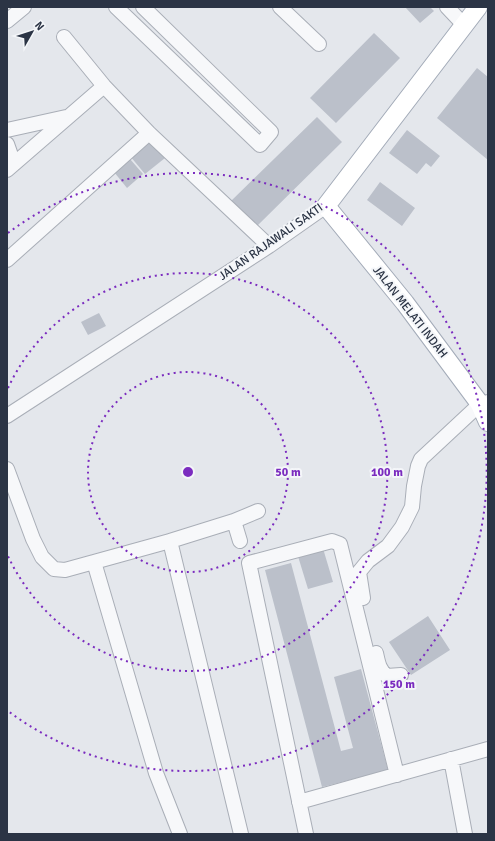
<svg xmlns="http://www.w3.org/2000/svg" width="495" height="841" viewBox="0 0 495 841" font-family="Signika,sans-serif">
  <rect width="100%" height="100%" fill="#e4e7ec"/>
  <path fill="#bbc0ca" d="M405,7H430L434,11L420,23Z
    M374,33L400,58L336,123L310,98Z
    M477,68L488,77V160L437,118Z
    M317,117L342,142L255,228L230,202Z
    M407,130L440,156L431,167L426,163L417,174L389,153Z
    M150,140L165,158L145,174L130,156Z
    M130,159L143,174L127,188L114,172Z
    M380,182L415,208L402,226L367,200Z
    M99,313L106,326L88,335L81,322Z
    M322,545L333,582L308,589L297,553Z
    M291,563L341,751L353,748L334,677L361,669L388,770L322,787L265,570Z
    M428,616L450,650L411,675L389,642Z"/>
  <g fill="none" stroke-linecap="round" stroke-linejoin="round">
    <defs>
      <path id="minor" d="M116,7L260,145L271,132L143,7
        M280,7L319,44
        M447,7L464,25
        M7,21L24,7
        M64,37L104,86L149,133L269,246
        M7,130L66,117
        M7,144L14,164
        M7,170L104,86
        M7,260L149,133
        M7,416L269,246L326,206
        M7,469L33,539L42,557L54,569L65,570L170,541L241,834
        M234,521L240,541
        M170,541L234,521L258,511
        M94,562L156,773L180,834
        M363,598L359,572L368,561L388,546L402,527L412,507L414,486L418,466L421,459L480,404L488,402
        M376,653C378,662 379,670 387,676L401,675
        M451,759L465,834
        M299,802L488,749
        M306,834L249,563L332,541L340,544L397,775"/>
      <path id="major" d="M478,7L326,206L405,303L480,404L488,422"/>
    </defs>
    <use href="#minor" stroke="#a9aeb7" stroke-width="16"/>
    <use href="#major" stroke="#a3abb8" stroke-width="20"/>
    <use href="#minor" stroke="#f7f8fa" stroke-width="14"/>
    <use href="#major" stroke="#fff" stroke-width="18"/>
  </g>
  <g fill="none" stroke="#7b2cbf" stroke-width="2" stroke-dasharray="2 4">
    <circle cx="188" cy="472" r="100"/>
    <path d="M8 388A199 199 0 1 1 8 556"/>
    <path d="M8 233A299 299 0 1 1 8 711"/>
  </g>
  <g text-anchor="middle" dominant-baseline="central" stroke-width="4" stroke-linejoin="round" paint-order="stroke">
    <g font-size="12" fill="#2b3445" stroke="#f4f6f9">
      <text transform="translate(271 242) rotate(-35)">JALAN RAJAWALI SAKTI</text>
      <text transform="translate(410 312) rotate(52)">JALAN MELATI INDAH</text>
    </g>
  </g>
  <circle cx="188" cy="472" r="6" fill="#7b2cbf" stroke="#f4f6f9" stroke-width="2"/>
  <g font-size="12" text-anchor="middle" font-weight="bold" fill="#7b2cbf" stroke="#f4f6f9" stroke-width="4" stroke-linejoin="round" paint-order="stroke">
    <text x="288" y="476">50 m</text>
    <text x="387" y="476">100 m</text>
    <text x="399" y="688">150 m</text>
  </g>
  <rect width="495" height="841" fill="none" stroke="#2b3445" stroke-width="16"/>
  <g transform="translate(32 32) rotate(51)" stroke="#f4f6f9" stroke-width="3" paint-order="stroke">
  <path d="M0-3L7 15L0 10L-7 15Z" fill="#2b3445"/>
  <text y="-6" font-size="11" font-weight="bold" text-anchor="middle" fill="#2b3445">N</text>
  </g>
</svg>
